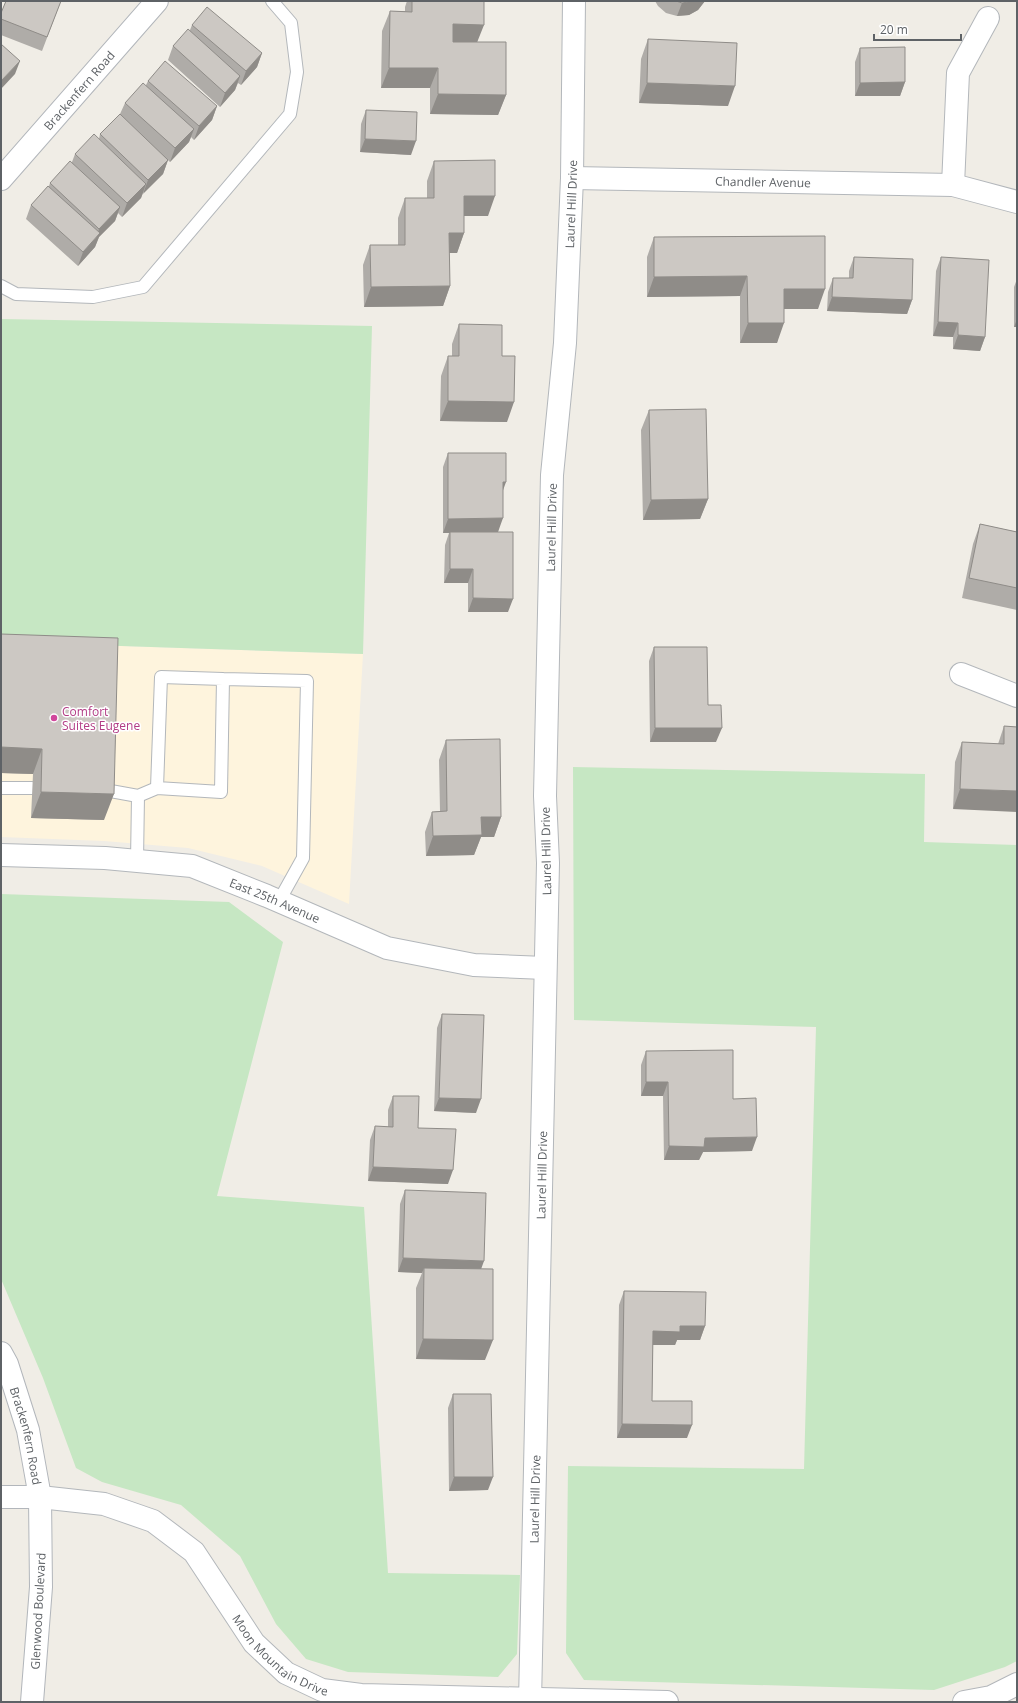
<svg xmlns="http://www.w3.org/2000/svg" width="1018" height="1703" viewBox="0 0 1018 1703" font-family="'Open Sans',sans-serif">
  <rect width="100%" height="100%" fill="#f0ede6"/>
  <path fill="#fef4dd" d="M1,642L363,654L349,904L262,866L188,848L104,841L1,837Z"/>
  <path fill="#c6e7c3" d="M1,319L372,326L363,654L1,642Z
    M573,767L925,774L924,842L1017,845V1661L1005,1667L934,1690L584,1680L566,1653L568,1466L804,1469L816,1027L574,1020Z
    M1,894L229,902L283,942L217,1196L364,1207L388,1573L520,1575L517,1654L498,1677L348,1672L306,1659L276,1624L240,1556L181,1505L102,1482L76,1468L43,1378L1,1279Z"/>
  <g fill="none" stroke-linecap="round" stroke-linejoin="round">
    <defs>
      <path id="lane" d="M1,286L16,294L93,297L143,287L290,114L297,72L291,23L272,1
        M223,679L307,681L303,858L279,901
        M1,788H32
        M105,790L138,796
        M137,861L138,796L157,788L221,792L223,679L161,677L157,788"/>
      <g id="street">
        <path id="s1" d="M572,178L953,185L1017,202"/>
        <path d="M953,185L958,73L988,18"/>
        <path d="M961,674L1017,696"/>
        <path id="s2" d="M1,855L105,858L192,866L267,896L387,948L474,965L545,968"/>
        <path id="s3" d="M40,1497L104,1504L153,1521L194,1552L254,1643L286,1673L322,1690L361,1695L667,1702"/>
        <path id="s4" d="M530,1702L548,863L545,796L552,475L565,343L572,178L574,1"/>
        <path d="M964,1702L991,1697L1017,1684"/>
      </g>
      <g id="secondary">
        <path id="s5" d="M1,179L157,1"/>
        <path id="s6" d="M1,1353L7,1364L28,1430L40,1497L41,1587L32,1702"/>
        <path d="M1,1497H40"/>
      </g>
    </defs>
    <use href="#lane" stroke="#b3b7bb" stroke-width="14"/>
    <use href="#street" stroke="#b3b7bb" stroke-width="24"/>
    <use href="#secondary" stroke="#b2b6bb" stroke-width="24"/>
    <use href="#lane" stroke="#fff" stroke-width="12"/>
    <use href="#street" stroke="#fff" stroke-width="22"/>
    <use href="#secondary" stroke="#fff" stroke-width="22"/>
  </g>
  <path fill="#afaca8" d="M6,1H61L42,51L1,35V13Z
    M407,1H484L477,42L506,95L498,115L430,114V88H381L382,31L390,11H405V7Z
    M655,1H705L698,10L689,15L677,16L666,13L658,6Z
    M192,25L262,53L257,67L241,85L238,83L235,90L220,107L168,60L173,46L190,30Z
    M648,39L728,106L639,103L641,59Z
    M860,48L905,82L900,96H855V62Z
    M148,81L217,106L212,120L194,140L191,137L189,142L170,162L156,149L168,160L163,174L143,193L141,198L122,217L118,213L115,221L99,237L95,247L78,266L26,219L31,205L49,186L50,183L72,162L75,154L99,139L100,134L120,114L125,103L146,85Z
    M366,110L411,155L360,152L361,124Z
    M434,161L488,216H464V233L457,253H449L450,286L443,306L364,307L363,265L370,245H398V218L405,198H427V181Z
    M825,236L818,309H784L777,343H740V296L647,297V257L654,237Z
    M854,257L912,300L907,314L827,311L828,292L833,278H849V271Z
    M941,257L985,337L980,351L953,349V337L933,336L936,271Z
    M1017,279V327H1014V287Z
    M459,324L502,356L507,422L440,421L441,376L448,356H452V344Z
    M649,410L708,499L700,519L643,520L641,430Z
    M448,453L503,491L498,532L508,612H468V583H444L445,545L449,533H443V467Z
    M980,524L1017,532V610L962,598L973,544Z
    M1,634L104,820L31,818L33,774L1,773Z
    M654,647L708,705L716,742H650L649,661Z
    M1004,726L1017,727L953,809L955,762L962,742L998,744Z
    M446,740L501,817L494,837H481L474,855L426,856L425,832L432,812L440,811L439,760Z
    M442,1014L476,1113L434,1111L437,1028Z
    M646,1051L733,1099L752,1151L703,1152L699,1160H664L663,1096H641V1065Z
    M393,1096L418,1128L448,1184L368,1181L370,1140L375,1126L388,1127V1110Z
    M405,1190L481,1269L485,1360L416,1359V1288L422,1273L398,1272L400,1204Z
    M624,1291L705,1326L700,1340H677L675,1345H653L652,1401L687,1438H617L619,1305Z
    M453,1394L488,1490L449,1491L448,1408Z"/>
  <path fill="#8f8c88" d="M694,1H705L698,10L689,15L677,16L682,3Z
    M453,24L484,25L476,45L446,44Z
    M262,53L257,67L241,85L246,71Z
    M20,61L15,74L1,89V81Z
    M389,68H438L430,88H381Z
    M240,76L235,90L220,107L225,93Z
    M905,82L900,96H855L860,83Z
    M647,83L735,86L728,106L639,103Z
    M438,94L506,95L498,115L430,114Z
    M217,106L212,120L194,140L199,126Z
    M194,129L189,142L170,162L175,148Z
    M365,139L416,141L411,155L360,152Z
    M168,160L163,174L143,194L148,180Z
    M146,184L141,198L122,217L127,203Z
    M464,196H495L488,216H457Z
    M120,207L115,221L99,237L95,247L78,266L83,252L96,238L99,229Z
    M449,233H464L457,253H442Z
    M747,276L740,296L647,297L654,277Z
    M450,286L443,306L364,307L371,287Z
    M784,289H825L818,309H777Z
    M832,297L912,300L907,314L827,311Z
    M1017,319V327H1014Z
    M938,322L958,323L953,337L933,336Z
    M748,323H784L777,343H740Z
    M958,335L985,337L980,351L953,349Z
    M448,401L514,402L507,422L440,421Z
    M503,482H506L501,496Z
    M708,499L700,519L643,520L651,500Z
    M503,518L498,532L443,533L448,519Z
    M450,569H473L468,583H444Z
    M473,598L513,599L508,612H468Z
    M655,728H722L716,742H650Z
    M1,747L42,749L33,774L1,773Z
    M960,789L1017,791V812L953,809Z
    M41,792L114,794L104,820L31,818Z
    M481,817H501L494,837H481L474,855L426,856L433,836Z
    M646,1082H668L663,1096H641Z
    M439,1098L481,1099L476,1113L434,1111Z
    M757,1137L752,1151L703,1152L699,1160H664L669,1146L705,1138Z
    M373,1167L453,1170L448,1184L368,1181Z
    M403,1258L484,1261L479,1275L424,1268L422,1273L398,1272Z
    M680,1326H705L700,1340H677L675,1345H648L653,1331Z
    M423,1339L493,1340L485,1360L416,1359Z
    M622,1424L692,1425L687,1438H617Z
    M454,1477H493L488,1490L449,1491Z"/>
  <path fill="#ccc8c3" stroke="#8f8c88" d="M6,1H61L47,37L1,19V13Z
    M412,1H484V25L453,24V42H506V95L438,94V68H389L390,11L412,12Z
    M676,1H694L682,3Z
    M207,7L262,53L246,71L192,25Z
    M188,29L240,76L225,93L173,46Z
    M648,39L737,43L735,86L647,83Z
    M1,44L20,61L1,81Z
    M905,47V82L860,83V48Z
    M165,61L217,106L199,126L148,81Z
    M143,83L194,129L175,148L125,103Z
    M366,110L417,112L416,141L365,139Z
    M120,114L168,160L148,180L100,134Z
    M94,134L146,184L127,203L75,154Z
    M495,160V196H464V233H449L450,286L371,287L370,245H405V198H434V161Z
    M70,161L120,207L99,229L50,183Z
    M48,186L100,233L83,252L31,205Z
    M825,236V289H784V323H748L747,276L654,277V237Z
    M854,257L913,259L912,300L832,297L833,278H853Z
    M941,257L989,260L985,337L958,335V323L938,322Z
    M459,324L502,325V356H515L514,402L448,401V356H459Z
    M706,409L708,499L651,500L649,410Z
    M448,453H506V482H503V518L448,519Z
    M980,524L1017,532V588L969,578Z
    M450,532H513V599L473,598V569H450Z
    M1,634L118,638L114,794L41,792L42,749L1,747Z
    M654,647H707L708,705H721L722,728H655Z
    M1004,726L1017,727V791L960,789L962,742L1004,744Z
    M500,739L501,817H481L482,835L433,836L432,812L447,811L446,740Z
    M442,1014L484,1015L481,1099L439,1098Z
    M733,1050V1099L756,1098L757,1137L705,1138L704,1147L669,1146L668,1082H646V1051Z
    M393,1096H419L418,1128L456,1129L453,1170L373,1167L375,1126L393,1127Z
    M405,1190L486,1193L484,1261L403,1258Z
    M424,1268L493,1269V1340L423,1339Z
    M624,1291L706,1292L705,1326H680V1332L653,1331L652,1401H692V1425L622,1424Z
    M453,1394H491L493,1477H454Z"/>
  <circle fill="#d1479c" stroke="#fff" stroke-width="1.5" cx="54" cy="718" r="4"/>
  <g text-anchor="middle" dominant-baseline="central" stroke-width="3" stroke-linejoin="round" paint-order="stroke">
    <g font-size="12" fill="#5e6266" stroke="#fff">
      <text stroke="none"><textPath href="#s5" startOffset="118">Brackenfern Road</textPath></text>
      <text stroke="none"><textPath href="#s1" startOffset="191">Chandler Avenue</textPath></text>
      <text stroke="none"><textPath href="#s4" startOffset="1499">Laurel Hill Drive</textPath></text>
      <text stroke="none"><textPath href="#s4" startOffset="1175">Laurel Hill Drive</textPath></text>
      <text transform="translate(546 851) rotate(-91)">Laurel Hill Drive</text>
      <text stroke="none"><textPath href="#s2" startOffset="281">East 25th Avenue</textPath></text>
      <text stroke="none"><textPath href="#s4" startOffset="527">Laurel Hill Drive</textPath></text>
      <text stroke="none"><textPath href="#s6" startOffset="87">Brackenfern Road</textPath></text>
      <text stroke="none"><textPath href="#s4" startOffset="203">Laurel Hill Drive</textPath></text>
      <text transform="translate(38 1611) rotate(-87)">Glenwood Boulevard</text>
      <text stroke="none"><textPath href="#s3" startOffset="305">Moon Mountain Drive</textPath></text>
    </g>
    <g font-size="12" fill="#b23c85" stroke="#fff" text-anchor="start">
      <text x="62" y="711">Comfort<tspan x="62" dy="14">Suites Eugene</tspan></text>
    </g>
  </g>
  <rect width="1018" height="1703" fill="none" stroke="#5e6266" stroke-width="4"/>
  <path d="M874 34v6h87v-6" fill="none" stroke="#5e6266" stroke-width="2"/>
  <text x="880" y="34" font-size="12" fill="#5e6266" stroke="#ffffff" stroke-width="3" paint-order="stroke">20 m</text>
</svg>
